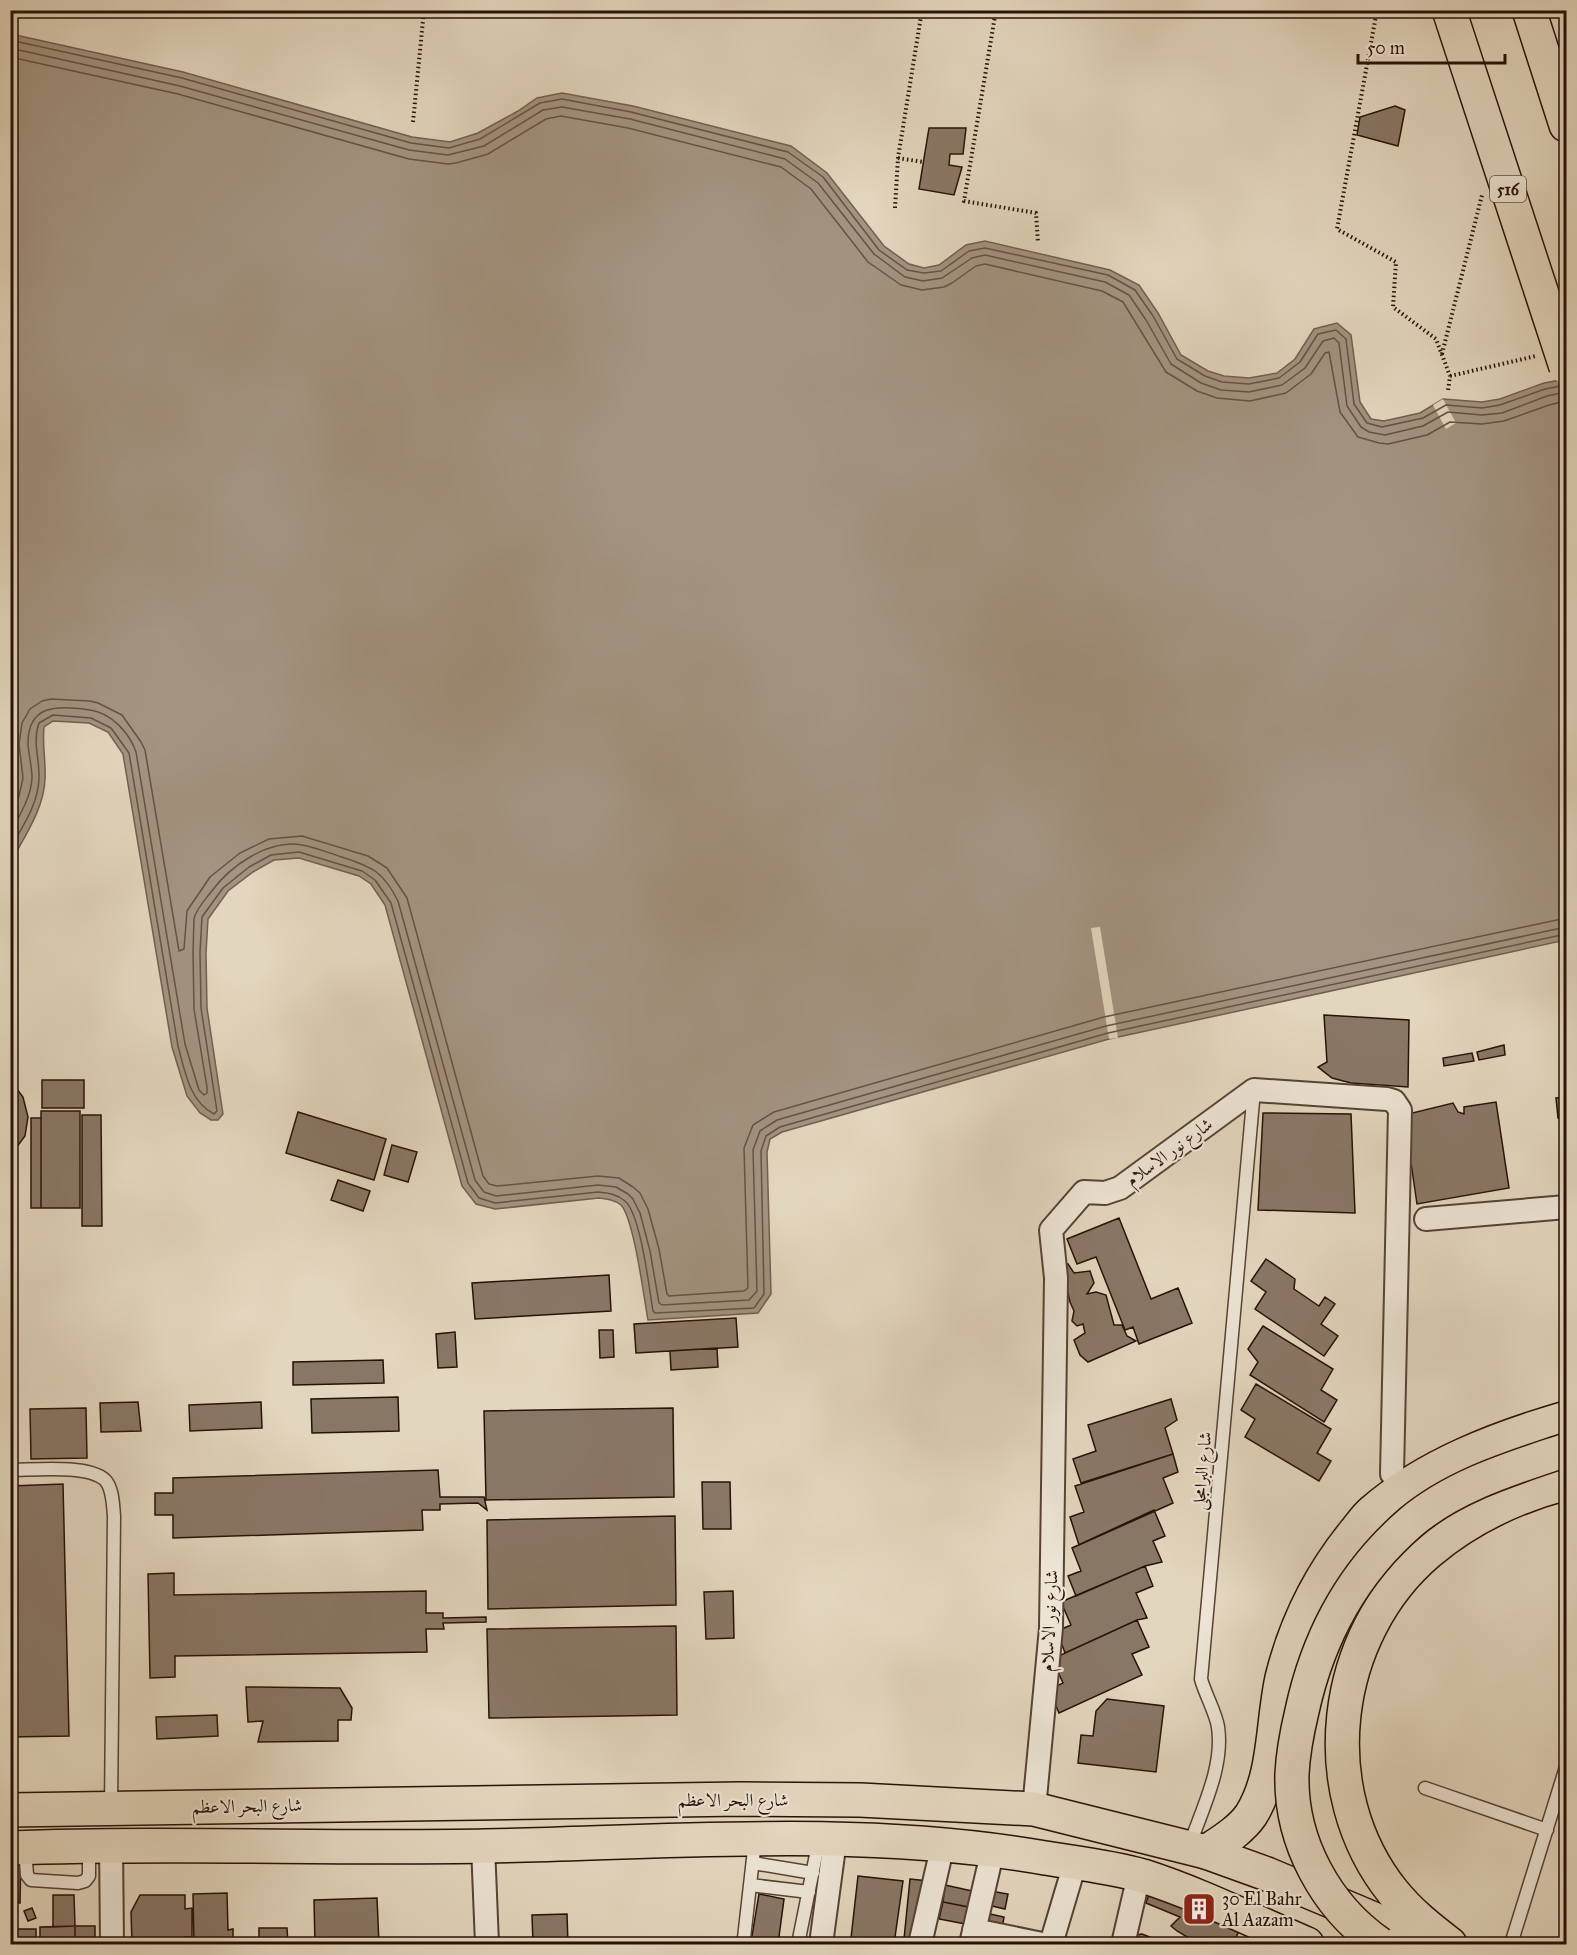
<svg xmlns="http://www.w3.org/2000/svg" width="1577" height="1955" viewBox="0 0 1577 1955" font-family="'IM FELL Great Primer',Amiri,serif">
  <rect width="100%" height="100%" fill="#e3d6be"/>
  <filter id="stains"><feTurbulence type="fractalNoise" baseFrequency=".00333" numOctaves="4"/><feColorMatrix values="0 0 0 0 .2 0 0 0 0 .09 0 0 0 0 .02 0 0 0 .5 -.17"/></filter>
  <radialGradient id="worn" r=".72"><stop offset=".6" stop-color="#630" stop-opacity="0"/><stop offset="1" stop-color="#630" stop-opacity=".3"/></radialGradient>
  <path fill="#a39380" stroke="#725f50" stroke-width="1.5" d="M11,34L183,72L412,137L450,142L478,133L518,111L537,98L562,93L633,106L791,146L827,173L884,246L909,264L924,268L939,265L966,245L985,241L1110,270L1139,285L1158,313L1181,355L1208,371L1224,376L1249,378L1277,373L1295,359L1314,329L1337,323L1351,335L1360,402L1371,419L1384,421L1420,413L1443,399L1482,402L1500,399L1544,383L1566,379V940L1109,1039L782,1132L770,1139L767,1152L771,1294L758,1313L648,1320C644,1298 634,1219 621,1205C615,1200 607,1199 599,1198L495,1209L476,1204L462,1186L385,905L371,884L359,876L299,858L274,860L253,872L228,891L208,919L206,953L207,1008L223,1114L218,1120H211L200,1113L187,1096L172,1047L123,754L108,732L89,723L53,721L44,727C42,745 46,761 45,779C44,809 24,837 11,862Z"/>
  <path fill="#e3d6be" d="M1443,399L1456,423L1446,429L1433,405Z
    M1100,927L1118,1038L1109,1039L1091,928Z"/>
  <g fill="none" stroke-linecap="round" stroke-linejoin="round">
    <path stroke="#665244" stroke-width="1.5" d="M10,40L182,78L411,143L449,148L480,139L540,103L562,99L631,112L788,152L823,177L879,250L907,270L924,273L941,271L969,251L985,248L1108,275L1135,290L1153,316L1177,359L1205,376L1222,382L1249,384L1279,378L1300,362L1318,334L1336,330L1346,339L1354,404L1367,423L1382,427L1423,418L1446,405L1482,408L1500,405L1545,389L1566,385
      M10,48L180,86L409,150L448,155L484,146L543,110L562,107L630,119L785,159L818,183L874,254L905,277L923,281L942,278L972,258L985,255L1105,282L1129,295L1146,320L1171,364L1201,383L1221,390L1249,392L1282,385L1305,368L1323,341L1334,338L1339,343L1347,406L1361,427L1369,432L1385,435L1423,426L1448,412L1482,415L1502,413L1547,396L1566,392
      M10,57L178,94L409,159L448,164L456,163L488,154L546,119L561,116L628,128L781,167L811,189L868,262L901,285L922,290L944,287L952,283L976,266L985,264L1102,291L1123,302L1166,372L1197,391L1217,398L1250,401L1286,393L1311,374L1325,353L1329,352L1340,412L1358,437L1379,443L1388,444L1427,435L1450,422L1482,424L1504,421L1549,405L1566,401
      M10,813L19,796L23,778L19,744L22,723L30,709L42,701L51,699L90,701L98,703L122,715L141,742L145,750L179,951L184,949L187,911L210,877L240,853L269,839L302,836L368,856L387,868L407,898L483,1176L489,1184L497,1186L598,1176L619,1178L633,1187L640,1193L648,1209L659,1249L667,1294L669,1296L744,1291L748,1288L744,1148L753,1125L774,1112L1104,1017L1566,918
      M10,833C19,816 31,798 32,778C32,767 29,756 28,745C27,704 58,705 90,710C111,713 129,732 136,752L185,1044L199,1090L204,1095L207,1093V1087L194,1009L193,952L194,919C196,909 205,900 211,892C230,866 268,839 302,845C315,847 329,853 342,857C372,867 383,871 398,901L475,1180L484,1192L496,1196L598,1185L616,1187L628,1194L633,1199L640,1213L650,1251L659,1303L662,1305L749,1300L757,1291L753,1150L760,1131L777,1120L1106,1026L1566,927
      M10,849C22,827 38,805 39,779C40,760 32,742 39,723L53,715L91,718L111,728L129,753L178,1046C185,1071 189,1101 214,1114L217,1111L201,1008L200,952L202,917L223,888L249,867L271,855L299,852L362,871L375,880L391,903L468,1183L479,1198L495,1203L598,1192C608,1193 617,1194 625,1201C641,1215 649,1288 653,1311L655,1313L754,1308L764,1294L761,1151L766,1136L780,1127L1108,1033L1566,934"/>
  </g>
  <path fill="#897766" stroke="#281107" stroke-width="1.5" d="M1398,10H1422L1421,15Z
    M1395,106L1405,110L1398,146L1357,135L1360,117Z
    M929,128H966L963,154H950L949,165L962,167L954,195L919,189Z
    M1324,1015L1409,1020L1408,1087L1351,1083L1332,1078L1318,1067L1327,1062Z
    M1504,1045L1505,1055L1479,1060L1477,1052Z
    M1472,1053L1474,1061L1444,1066L1443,1058Z
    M10,1080L23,1097L28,1117L25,1136L10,1156Z
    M42,1080H84V1108H42Z
    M1566,1097V1117L1558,1118L1556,1098Z
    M1496,1102L1509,1188L1417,1204L1404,1115L1453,1103L1458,1112L1464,1114V1107Z
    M41,1111H80V1208H41Z
    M298,1112L386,1139L374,1180L286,1153Z
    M1263,1113L1351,1114L1355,1213L1258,1210Z
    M82,1115H101L102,1226H82Z
    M31,1118H41V1208H31Z
    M392,1145L417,1152L408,1182L384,1175Z
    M338,1180L370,1191L363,1211L331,1200Z
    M1119,1218L1151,1299L1178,1288L1192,1323L1139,1344L1133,1327L1125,1330L1096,1257L1077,1264L1067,1239Z
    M1266,1259L1295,1279L1294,1289L1319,1306L1325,1297L1335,1304L1321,1324L1338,1336L1324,1356L1255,1309L1266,1292L1251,1281Z
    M1068,1264L1074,1273L1090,1271L1094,1283L1087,1294L1096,1292L1106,1295L1114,1325H1122L1127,1336L1136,1341L1088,1362L1080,1355L1074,1340L1085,1333L1083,1324L1077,1326L1072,1321L1074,1311L1070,1302L1062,1266Z
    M609,1275L611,1311L475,1319L472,1283Z
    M736,1318L738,1347L636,1353L634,1324Z
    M1263,1326L1333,1369L1321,1390L1337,1400L1324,1422L1250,1375L1258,1362L1248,1349Z
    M599,1330H613L614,1357L600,1358Z
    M455,1332L457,1367L438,1368L436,1334Z
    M717,1348L718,1367L671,1370L670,1351Z
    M383,1360L384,1383L293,1385V1362Z
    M1256,1384L1331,1429L1317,1453L1331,1461L1319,1481L1245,1437L1255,1419L1241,1410Z
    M398,1397L399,1431L312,1433L311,1399Z
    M1171,1399L1177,1420L1165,1428L1173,1454L1081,1483L1073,1459L1096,1451L1088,1425Z
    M138,1402L141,1431L101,1432L100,1403Z
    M261,1402L262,1428L190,1431L189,1405Z
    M86,1408L87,1458L31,1459L30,1409Z
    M673,1408L674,1497L486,1500L484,1411Z
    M1173,1454L1178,1472L1163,1478L1173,1503L1079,1545L1070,1517L1084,1512L1075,1486Z
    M438,1470L440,1497H484L487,1510L478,1503L440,1504V1510H422L423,1530L173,1538V1515H155V1493H173V1478Z
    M702,1482H730L731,1529H703Z
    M63,1484L69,1736L10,1737V1486Z
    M1154,1510L1165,1536L1153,1541L1162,1562L1145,1566L1076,1596L1068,1576L1081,1571L1072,1548Z
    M675,1516L676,1605L488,1609L487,1520Z
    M1145,1566L1153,1586L1136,1593L1147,1618L1137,1620L1065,1653L1057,1631L1071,1625L1061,1602Z
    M174,1573V1595L426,1591V1613H443V1618L486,1617V1622L443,1623L444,1629H426L427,1652L175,1656V1677L150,1678L148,1574Z
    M733,1591L734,1638L706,1639L704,1592Z
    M1137,1620L1149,1647L1132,1654L1142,1675L1059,1713L1049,1690L1063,1683L1052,1659Z
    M676,1626L677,1715L489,1718L487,1629Z
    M246,1687L340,1688L352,1708L351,1720H338V1741L258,1742L263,1721L248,1722Z
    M1107,1699L1164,1706L1156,1772L1078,1763L1081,1735L1093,1736L1096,1711Z
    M217,1715L218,1736L157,1739L156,1717Z
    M10,1854H21L20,1903H10Z
    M858,1876L903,1881L894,1944L851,1938Z
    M910,1879L928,1881L918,1940L904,1939Z
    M945,1885L977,1892L974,1908L943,1902Z
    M1152,1886L1246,1916L1233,1944H1199L1177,1931L1171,1926L1180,1917L1146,1903Z
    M985,1890L1008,1894L1005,1909L983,1904Z
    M227,1893L228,1930L233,1929V1941H237V1944H194L193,1894Z
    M759,1894L784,1899L778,1944L751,1942Z
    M53,1895H74L75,1926L53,1927Z
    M140,1895H185V1909L192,1908V1937H185L186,1944H132L131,1912Z
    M377,1898L379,1944H315L314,1900Z
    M943,1902L974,1908L971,1925L939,1919Z
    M32,1908L36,1918L28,1921L24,1911Z
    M981,1912L1004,1917L1002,1929L979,1924Z
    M567,1914L568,1944H533L532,1915Z
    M75,1926H95V1944H75Z
    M75,1926V1944H40V1927Z
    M259,1928H287L288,1944H259Z
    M10,1929H15V1944H10Z
    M15,1929H36V1944H15Z
    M1142,1934L1165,1943L1164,1944H1133L1136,1935Z
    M859,1939L894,1944H858Z"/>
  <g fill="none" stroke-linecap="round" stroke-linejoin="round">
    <defs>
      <path id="service" d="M10,1470C33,1470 88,1464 105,1480C113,1488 113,1506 114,1516L111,1807
        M1425,1788L1547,1830
        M1189,1847C1202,1809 1224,1767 1218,1727C1216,1713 1205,1694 1201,1679L1254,1090
        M25,1848L27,1875L31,1880L78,1883L85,1881L89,1876V1847
        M753,1863L813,1873
        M750,1885L809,1892
        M746,1944L744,1938L755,1841
        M798,1944L819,1840
        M1511,1944L1566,1767"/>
      <path id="minor" d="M1426,1219L1566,1207
        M1034,1809L1051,1628L1056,1278L1051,1230L1084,1192L1105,1193L1120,1188L1254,1090L1387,1099L1394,1101L1400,1110L1392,1474
        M111,1844L112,1944
        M483,1846L487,1944
        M974,1930L1042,1944
        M821,1944L835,1840
        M920,1944L943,1844
        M971,1944L993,1849
        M1051,1944L1075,1863
        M1123,1944L1139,1875"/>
      <path id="primary" d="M10,1810L741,1799L860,1800L1034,1809L1206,1852L1267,1874L1433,1944
        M10,1848C169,1842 327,1849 486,1846C672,1842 861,1826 1045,1858C1077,1863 1112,1867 1143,1876C1199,1894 1253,1921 1307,1944"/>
      <path id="motorway" d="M1529,10L1566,125
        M1206,1852C1221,1842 1240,1831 1251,1815C1276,1775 1272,1723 1282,1678C1295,1625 1320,1575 1354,1533C1360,1526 1365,1518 1372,1512C1426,1465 1498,1438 1566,1418
        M1450,1944C1429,1928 1410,1913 1393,1892C1312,1791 1331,1635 1429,1552C1468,1519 1517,1496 1566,1483"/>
    </defs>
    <use href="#service" stroke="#574235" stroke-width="15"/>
    <use href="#minor" stroke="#574235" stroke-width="26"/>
    <use href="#primary" stroke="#281107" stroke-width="36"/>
    <use href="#motorway" stroke="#281107" stroke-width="36"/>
    <path stroke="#281107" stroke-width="4" stroke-dasharray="1.5 3" stroke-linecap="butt" d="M996,10L964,201L1036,213L1038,243
      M1377,10L1337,229L1396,262L1393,307L1436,339L1450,376L1448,391
      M413,122L424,10
      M898,158L923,162
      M895,208L898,158L922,10
      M1442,354L1482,195
      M1450,376L1536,356"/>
    <use href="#service" stroke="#ede4d5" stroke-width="12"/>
    <use href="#minor" stroke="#ede4d5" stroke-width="22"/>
    <use href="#primary" stroke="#e3d6be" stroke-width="33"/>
    <use href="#motorway" stroke="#e3d6be" stroke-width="33"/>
    <defs>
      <path id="motorway-bridge" d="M1449,10L1566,367
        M1380,1944C1326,1907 1290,1841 1292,1774C1293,1753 1297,1732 1302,1711C1318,1637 1353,1572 1411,1522C1455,1485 1513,1468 1566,1450"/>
    </defs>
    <use href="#motorway-bridge" stroke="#281107" stroke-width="36" stroke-linecap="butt"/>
    <use href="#motorway-bridge" stroke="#e3d6be" stroke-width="33"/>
  </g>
  <defs>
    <symbol id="building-square" viewBox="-11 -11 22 22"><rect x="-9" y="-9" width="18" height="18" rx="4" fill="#8f2418" stroke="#ede4d5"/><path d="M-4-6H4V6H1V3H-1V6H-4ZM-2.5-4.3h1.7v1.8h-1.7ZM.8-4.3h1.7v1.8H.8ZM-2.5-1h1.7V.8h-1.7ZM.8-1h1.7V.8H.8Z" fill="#fff"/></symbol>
  </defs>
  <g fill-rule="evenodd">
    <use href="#building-square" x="1180" y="1890" width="38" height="38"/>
  </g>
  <g text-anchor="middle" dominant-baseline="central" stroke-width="4.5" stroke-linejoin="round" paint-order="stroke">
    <rect fill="#ede4d5" stroke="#635045" stroke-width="1.5" x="1490" y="176" width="36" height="26" rx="4.5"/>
    <g font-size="16" font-weight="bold" fill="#281107">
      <text x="1508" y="189">516</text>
    </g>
    <g font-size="18" fill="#281107" stroke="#ede4d5">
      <text transform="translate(1169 1152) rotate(-36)">شارع نور الاسلام</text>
      <text transform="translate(1202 1471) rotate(-85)">شارع البرامجلى</text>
      <text transform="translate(1049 1621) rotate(-87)">شارع نور الاسلام</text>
      <text x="733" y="1800">شارع البحر الاعظم</text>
      <text transform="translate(247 1806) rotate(-1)">شارع البحر الاعظم</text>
    </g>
    <g font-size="18" fill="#281107" stroke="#ede4d5" text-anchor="start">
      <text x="1222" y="1899">30 El Bahr<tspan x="1222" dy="21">Al Aazam</tspan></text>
    </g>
  </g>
  <rect width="1577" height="1955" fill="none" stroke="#e3d6be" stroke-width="36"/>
  <rect x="12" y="12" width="1553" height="1931" fill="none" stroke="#281107" stroke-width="3"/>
  <rect x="18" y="18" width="1541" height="1919" fill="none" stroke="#281107" stroke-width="1.5"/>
  <path d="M1358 54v9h147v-9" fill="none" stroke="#281107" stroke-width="3"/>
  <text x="1367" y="54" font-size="18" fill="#281107" stroke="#ede4d5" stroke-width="4.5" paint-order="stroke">50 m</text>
  <rect width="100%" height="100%" filter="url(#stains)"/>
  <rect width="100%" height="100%" fill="url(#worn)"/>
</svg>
